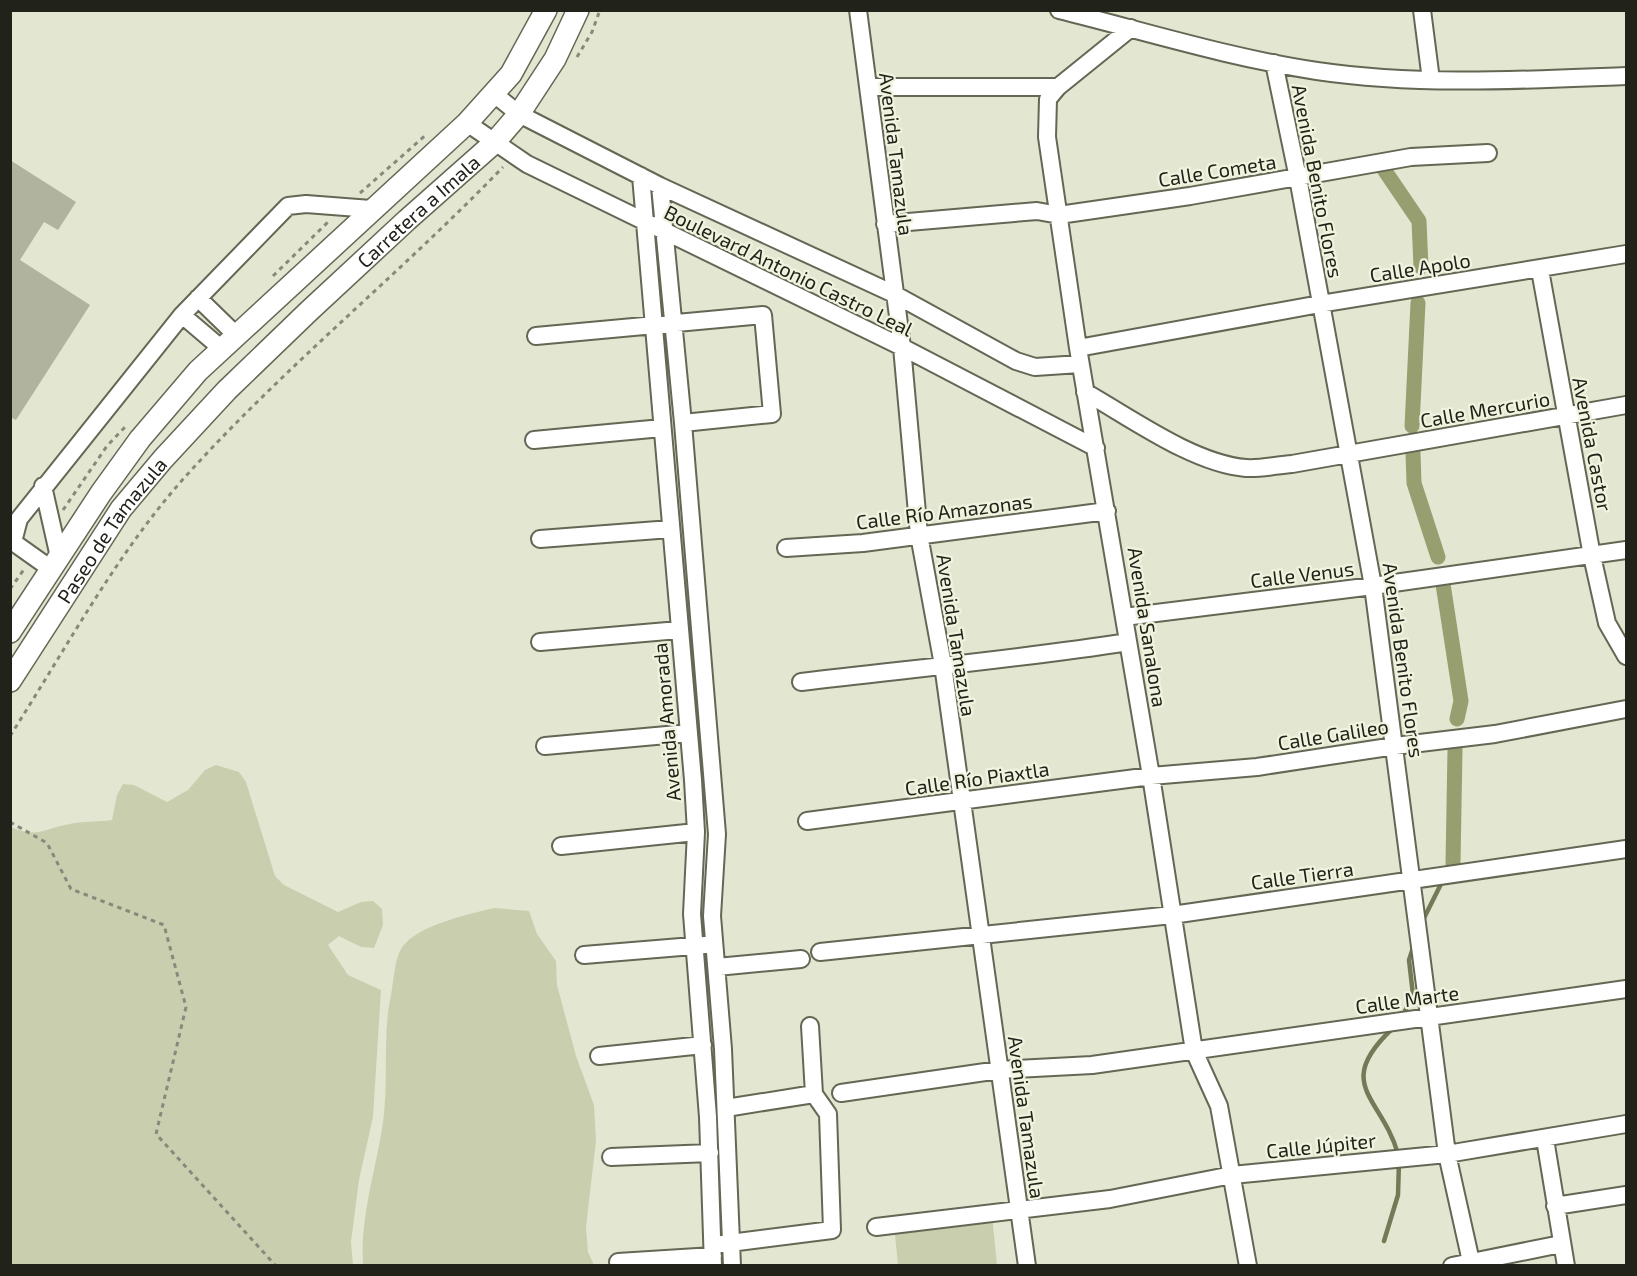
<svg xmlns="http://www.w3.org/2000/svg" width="1637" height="1276" viewBox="0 0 1637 1276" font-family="'Exo 2',sans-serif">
  <rect width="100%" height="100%" fill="#e3e7d1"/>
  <path fill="#c9cfae" d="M216,765L239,772L246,782L275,876L284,885L338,912L361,902L373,901L382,909L383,925L374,948L361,947L339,936L328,945L348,975L381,990L373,1117L359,1180L351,1242L353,1265H11V827C36,838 41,830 65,825C80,821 97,822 112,820L117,795L123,784L134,785L167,802L188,790L205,770Z
    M494,908L529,911L537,934L556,961L557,985L576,1056L594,1105L596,1141L586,1227L588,1252L594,1265H363C360,1216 376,1170 383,1122C389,1080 382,1036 391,995C394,981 394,958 403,946C419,925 469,914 494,908Z
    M992,1215L997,1265H898L894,1225Z"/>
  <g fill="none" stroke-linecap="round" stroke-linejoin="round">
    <path stroke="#747a57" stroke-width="4.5" d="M1423,920L1443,880
      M1402,1017L1413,995L1409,960L1414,945
      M1393,1028C1332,1085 1382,1097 1398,1154
      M1384,1241L1398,1195L1399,1162"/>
    <path stroke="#979f71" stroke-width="15" d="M1381,165L1419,221L1421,267
      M1412,426L1418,303
      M1413,453L1414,483L1438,557
      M1443,584L1461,701L1457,719
      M1453,864L1455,749"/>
  </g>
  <path fill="#b0b49f" d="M10,160L76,202L58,230L44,222L20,260L90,305L16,420L10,417Z"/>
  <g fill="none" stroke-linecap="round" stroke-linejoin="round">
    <defs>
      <path id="minor" d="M858,10L902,347L919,535L943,665L1027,1266
        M1059,10C1144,31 1230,58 1317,71C1418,86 1524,80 1626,76
        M1422,10L1431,80
        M1131,28L1058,87L1048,99L1047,137L1078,348L1151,776L1194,1051L1219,1106L1248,1266
        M1274,63L1298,178L1373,586L1447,1154L1472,1266
        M868,87H1058
        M494,94L519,114L660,186L894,294L1016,361L1035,367L1080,364
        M467,123L527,164L902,347L1096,448
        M641,176L693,780L696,832L692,914L708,1117L713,1266
        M660,186L683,423L717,834L712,916L723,1049L732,1266
        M885,224L1037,211L1059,215L1190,196L1411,157L1488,153
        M1540,270L1592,556L1607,623L1626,656
        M198,298L236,335
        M182,315L222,349
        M536,336L763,315L772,414L683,423
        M1078,348L1320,304L1626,254
        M1085,392C1131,418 1194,464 1246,468C1261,469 1277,465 1292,464L1626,405
        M534,440L662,428
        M43,486L59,557
        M540,539L671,529
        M786,548L863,543L1107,511
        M51,569L13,542L19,519L182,315L288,206L306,204L371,209
        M1124,617L1373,586L1626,550
        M540,642L679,630
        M801,682C910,669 1020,659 1128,642
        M545,746L689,733
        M807,821L1151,776L1257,767L1395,746L1495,734L1626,709
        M561,846L696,832
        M820,952L1172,915L1626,849
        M584,955L705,945
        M717,967L801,959
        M599,1056L703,1045
        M841,1093L999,1070L1092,1065L1626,989
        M726,1108L814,1094
        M1545,1139L1566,1266
        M611,1157L710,1153
        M1555,1206L1626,1195
        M876,1227L1110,1199L1232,1175L1447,1154L1626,1124
        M722,1244L832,1230L828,1114L814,1094L810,1026
        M618,1262L713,1256
        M1452,1266L1561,1244"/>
      <g id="major">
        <path d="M10,632L101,493L140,439L198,371L467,123L511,74L546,10"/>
        <path id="s1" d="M10,681L121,509L163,459L227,390L309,311L407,220L494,143L519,114L555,59L578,10"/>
      </g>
    </defs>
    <use href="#minor" stroke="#636754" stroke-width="20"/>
    <use href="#major" stroke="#636754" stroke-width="24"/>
    <path stroke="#878a7a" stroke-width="3" stroke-dasharray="4.5 4.5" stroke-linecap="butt" d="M577,57L592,32L600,10
      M360,193L427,134
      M273,276L328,222
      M63,510L107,446L126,426
      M10,589L25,568
      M10,736C66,649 116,554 185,477C285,366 400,274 503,167
      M10,822L47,843L71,889L164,925L186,1007L156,1134L276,1266"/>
    <use href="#minor" stroke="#fff" stroke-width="16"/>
    <use href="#major" stroke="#fff" stroke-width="21"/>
  </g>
  <g text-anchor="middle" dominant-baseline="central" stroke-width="4.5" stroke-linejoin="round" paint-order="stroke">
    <g font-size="20" fill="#21221a" stroke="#f0f4de">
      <text transform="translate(897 154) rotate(83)">Avenida Tamazula</text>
      <text transform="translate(1217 170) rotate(-9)">Calle Cometa</text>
      <text transform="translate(1318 181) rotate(79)">Avenida Benito Flores</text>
      <text stroke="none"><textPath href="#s1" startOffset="626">Carretera a Imala</textPath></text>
      <text transform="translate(1420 267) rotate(-9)">Calle Apolo</text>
      <text transform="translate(789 270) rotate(26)">Boulevard Antonio Castro Leal</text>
      <text transform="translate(1485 409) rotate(-10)">Calle Mercurio</text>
      <text transform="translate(1593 444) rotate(79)">Avenida Castor</text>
      <text transform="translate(944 511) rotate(-7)">Calle Río Amazonas</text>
      <text stroke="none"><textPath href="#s1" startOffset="182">Paseo de Tamazula</textPath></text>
      <text transform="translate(1302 574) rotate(-7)">Calle Venus</text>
      <text transform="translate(1148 627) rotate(81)">Avenida Sanalona</text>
      <text transform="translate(957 635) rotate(81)">Avenida Tamazula</text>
      <text transform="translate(1404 660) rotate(82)">Avenida Benito Flores</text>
      <text transform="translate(666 722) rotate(-95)">Avenida Amorada</text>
      <text transform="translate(1333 734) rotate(-9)">Calle Galileo</text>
      <text transform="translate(977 778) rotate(-8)">Calle Río Piaxtla</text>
      <text transform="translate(1302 875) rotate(-8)">Calle Tierra</text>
      <text transform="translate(1407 999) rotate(-8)">Calle Marte</text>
      <text transform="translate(1027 1117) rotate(82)">Avenida Tamazula</text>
      <text transform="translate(1321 1145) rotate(-6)">Calle Júpiter</text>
    </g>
  </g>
  <rect width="1637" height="1276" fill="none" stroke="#21221a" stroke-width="24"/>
</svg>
